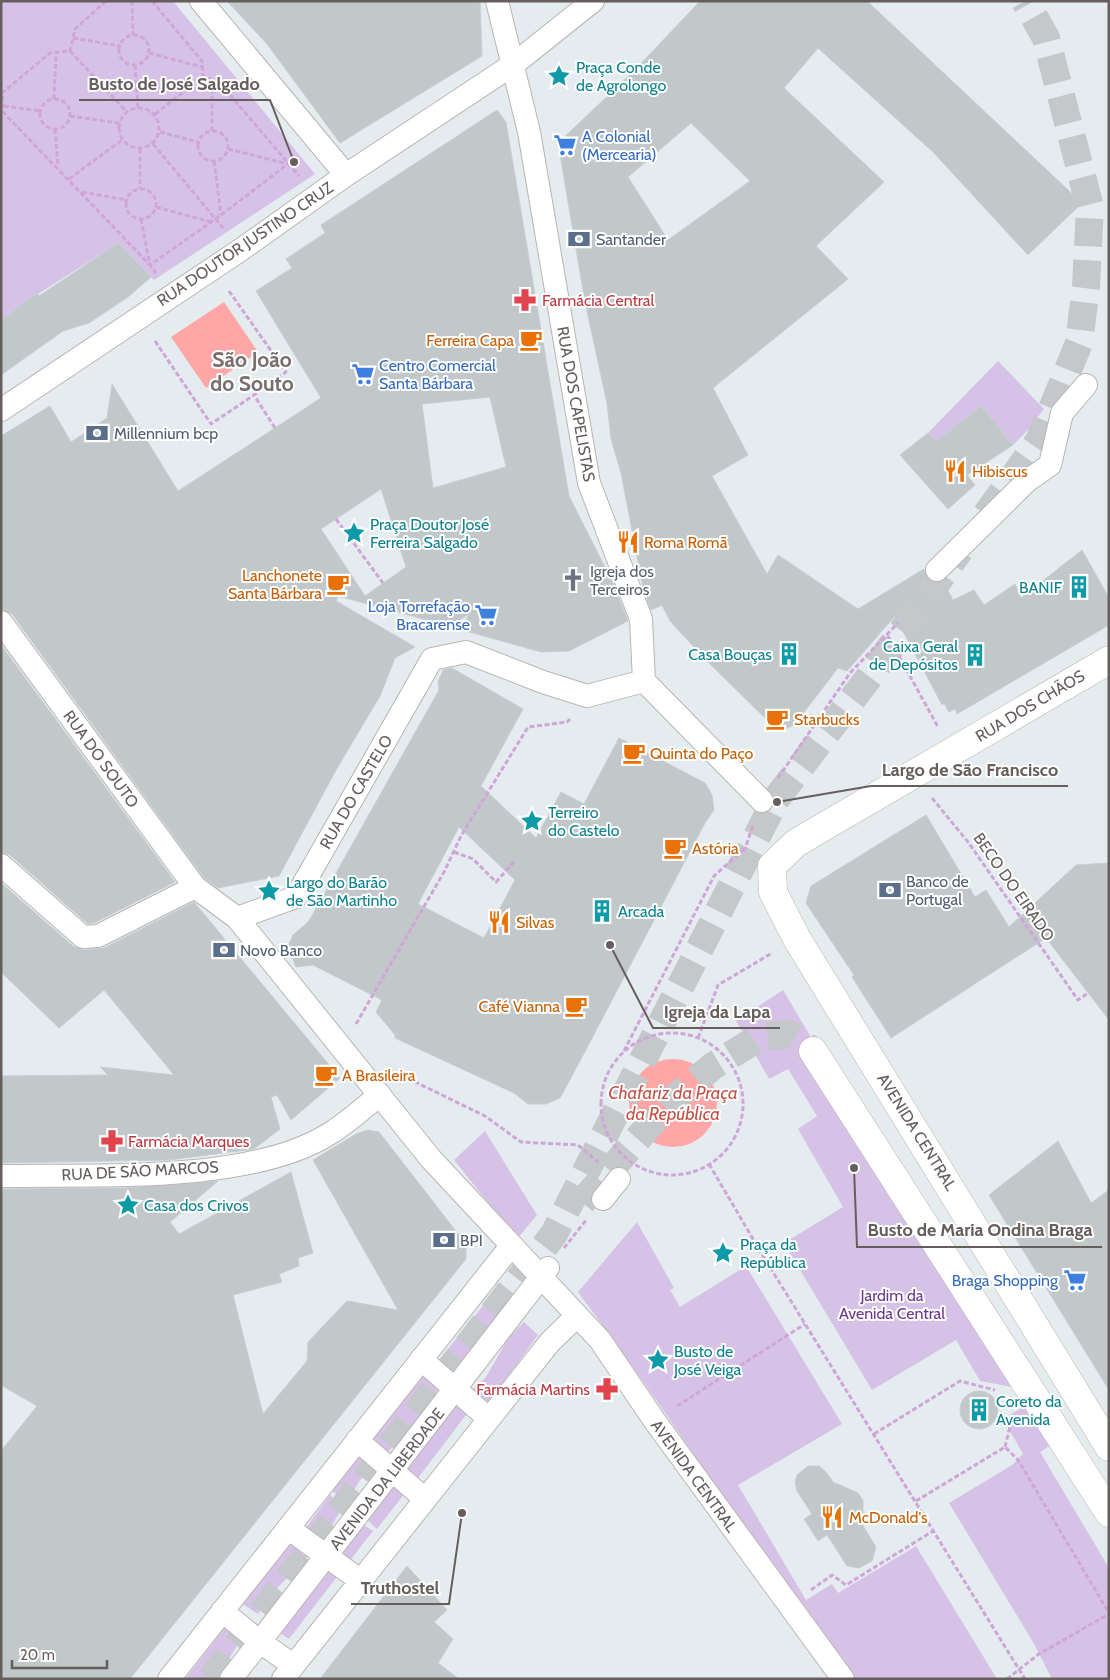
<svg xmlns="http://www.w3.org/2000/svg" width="1110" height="1680" viewBox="0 0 1110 1680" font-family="Cabin,sans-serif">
  <rect width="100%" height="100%" fill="#e5ecef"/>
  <path fill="#d7c2e7" d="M1,1H173L315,174L154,280L118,243C79,269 38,292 1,320Z
    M998,361L1044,409L1028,430L1013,445L981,406L952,429L947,451L928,433Z
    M783,990L1053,1444L1040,1452L1109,1568V1679H1052L1033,1642L949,1503L1012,1465L1023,1454L1003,1419L1023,1407L1012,1387L980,1381L956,1340L872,1390L784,1243L843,1207L798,1129L817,1116L788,1069L769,1079L736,1021Z
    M485,1131L537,1215L517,1239L454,1160Z
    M637,1222L674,1288L670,1290L680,1307L746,1266L842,1424L738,1485L806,1600L832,1584L838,1593L916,1546L997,1679H850C757,1552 673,1418 578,1292Z
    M495,1291L510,1306L451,1377L435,1365Z
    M524,1322L538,1335L486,1407L469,1393L486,1377L509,1337Z
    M427,1371L443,1383L408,1431L386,1454L372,1441Z
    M458,1400L469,1411L415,1482L402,1471Z
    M360,1456L373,1468L360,1480L347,1501L332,1491Z
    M393,1483L405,1493L377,1529L364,1517Z
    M330,1495L343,1507L322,1541L305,1529Z
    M361,1523L373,1531L348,1563L334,1554Z
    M291,1543L309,1554L270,1596L258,1614L243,1604Z
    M328,1564L340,1573L289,1639L274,1629Z
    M228,1624L243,1636L230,1657L209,1679H185Z"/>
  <path fill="#ffa6a6" d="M224,302L258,352L206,388L171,337Z
    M629 1103a44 44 0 1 1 88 0a44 44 0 1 1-88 0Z"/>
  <path fill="#c2c8ca" stroke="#c4d0d4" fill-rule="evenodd" d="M227,1H480L482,56L340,143L267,44Z
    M700,1H867L1082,203L1028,255L933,152L818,48L784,88L884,182L816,246L848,279L713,388L748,455L712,476L767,574L778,555L858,609L924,569L928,580L934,583L943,581L953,600L974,590L984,605L1015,584L1021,598L1082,550L1109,598V625L957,714L955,709L949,712L944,703L942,705L895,616L847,671L838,668L795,724L784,730L776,729L706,660L670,621L662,605L651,610L643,588L621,473L611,439L607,403L585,302L558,143L634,71ZM691,123L750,181L668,240L628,177Z
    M497,110L506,122L569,496L613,583L628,621L569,651L541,652L462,630L469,614L449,626L338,596L336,601L415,647L395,658L380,696L336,770L279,876L218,888L204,878L12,614L1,609V436L50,406L71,442L107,418L112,384L178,491L275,428L321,398L256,291L292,268L286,259L325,233L321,225ZM490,397L506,467L433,488L422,404ZM381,489L406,567L365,596L321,529Z
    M118,243L151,277L128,297L89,323L63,331L1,375V320L37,293L39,296Z
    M981,406L1013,445L967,475L975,485L948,509L900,455L928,433L937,441Z
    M1,645L175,882L94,923L88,924L10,855L1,852Z
    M452,668L523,709L481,786L536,838L561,792L584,804L619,738L705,783L712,795L714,810L705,823L580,1061L560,1098L546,1104H528L514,1093L395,1038V1035L376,1012L382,1000L313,965L296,967L288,946L293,935L308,922L313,914L439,690L438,682L443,670ZM459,827L515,880L484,938L418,904Z
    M926,815L975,897L986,890L1009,927L1076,865L1109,863V1020L1046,938L891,1038L852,977L854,975L806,903L811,886Z
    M1,883L74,947L84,950L104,948L194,902L340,1078L291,1120L277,1095L271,1097L280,1129L254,1149L169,1160L1,1163V1076L108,1075L100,1067L174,1075L104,990L59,1028L1,972Z
    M368,1130L379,1132L466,1244V1259L130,1679H1V1451L37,1406L1,1385V1189L126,1188L218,1181L170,1222L179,1234L291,1172L313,1253L298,1258L299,1266L279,1274L282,1282L233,1295L263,1414L307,1361L308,1342L347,1301L398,1310L313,1160L356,1134Z
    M1058,1141L1091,1203L1109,1190V1390L989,1195Z
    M960 1410a19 19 0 1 1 38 0a19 19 0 1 1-38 0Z
    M808,1466H819L826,1472L833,1482L858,1493L863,1500V1526L876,1547L872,1561L859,1568L847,1566L827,1535L818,1541L804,1519L812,1514L797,1491L795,1482L797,1475Z
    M407,1566L447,1610L434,1622L453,1639L438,1663L459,1679H320Z"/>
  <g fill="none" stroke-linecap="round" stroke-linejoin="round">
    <path stroke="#c5c8ca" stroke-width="28" stroke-dasharray="28 14" stroke-linecap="butt" d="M986,515L1039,441L1079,343L1086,286L1090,207L1046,38L1025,1
      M582,1202L671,1101L713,1066L760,1037L789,1034L813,1051
      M211,1679L554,1234L776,799L870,676L960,550"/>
    <defs>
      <path id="pedestrian" d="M201,1L346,175
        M497,1L529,132L589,483L641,619L644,681L762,801
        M1,410L242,249L346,175L514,64L593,1
        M937,570L1027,481L1050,465L1062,413L1086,385
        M1,622L195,887L237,918L431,1159L600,1340L654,1420L843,1679
        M1,865L83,937L98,936L195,887
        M237,918L296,897L432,659L466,652L543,682L587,696L644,681
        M1,1176C95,1174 249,1184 329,1134C347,1123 363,1108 380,1095
        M603,1199L619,1179
        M421,1359L489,1419
        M357,1440L425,1499
        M288,1528L361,1581
        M222,1611L260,1642L293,1665
        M169,1679L511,1246
        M231,1679L548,1268
        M283,1679L550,1342L577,1316"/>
      <path id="tertiary" d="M1109,660L796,843L772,866L773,892L797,939L1109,1447"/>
      <path id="secondary" d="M813,1051L1109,1513"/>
    </defs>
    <use href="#pedestrian" stroke="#bab4b3" stroke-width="24"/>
    <use href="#tertiary" stroke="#bab4b3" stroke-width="29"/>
    <use href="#secondary" stroke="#bdb5b4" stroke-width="29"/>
    <path stroke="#d0a5d9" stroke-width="3" stroke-dasharray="5 2.5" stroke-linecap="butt" d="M106,1L75,29L70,51L50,53L2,93L4,113L150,265L221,215L288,164
      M132,1L133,35
      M152,1L202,61L203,77L219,82L299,176
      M119 50a15 15 0 1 1 30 0a15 15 0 1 1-30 0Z
      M73,38L120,46
      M70,51L127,112
      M149,53L202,67
      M135,65L138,108
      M54,99L56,52
      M40 114a15 15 0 1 1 30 0a15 15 0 1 1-30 0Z
      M4,106L40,111
      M119 128a20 20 0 1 1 40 0a20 20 0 1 1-40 0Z
      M155,114L203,77
      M70,116L119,123
      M55,129L58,166
      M212,131V80
      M198 146a15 15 0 1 1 30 0a15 15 0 1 1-30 0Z
      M160,132L198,142
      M153,144L223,228
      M140,149V189
      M228,149L288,164
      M214,161L221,215
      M69,179L122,140
      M126 204a15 15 0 1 1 30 0a15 15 0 1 1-30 0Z
      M82,192L126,200
      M156,207L211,222
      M141,219L150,265L156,273
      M229,291L286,372L254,395L275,428
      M155,341L211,424L254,395
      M336,519L383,583
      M888,636L938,727
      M778,778L850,673L898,623
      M932,798L968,842L1078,1000L1088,993
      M454,852L473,859L496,882L513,863L511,861
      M744,852L753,825
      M356,1024L444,872L461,836L528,727L567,722L570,719
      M601 1104a71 71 0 1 1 142 0a71 71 0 1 1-142 0Z
      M698,1038L718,985L772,953
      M624,1051L714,876L745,848
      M401,1075L485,1116L521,1142L578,1145L598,1162
      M709,1164L763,1256L1025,1679
      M564,1248L587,1219
      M677,1406L805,1324
      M874,1434L960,1381L995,1390
      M1005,1447L1012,1418
      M916,1501L1005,1447L1018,1460L1109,1613
      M811,1590L832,1575L846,1585L933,1531
      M1007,1679L1039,1654L1109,1614"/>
    <use href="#pedestrian" stroke="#fff" stroke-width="22"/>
    <use href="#tertiary" stroke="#fff" stroke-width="28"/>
    <use href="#secondary" stroke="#fff" stroke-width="28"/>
  </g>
  <defs>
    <symbol id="sight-bare" viewBox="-9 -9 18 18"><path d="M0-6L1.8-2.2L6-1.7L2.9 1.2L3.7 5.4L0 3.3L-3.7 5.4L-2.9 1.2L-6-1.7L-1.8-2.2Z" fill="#0f9aa8" stroke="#fff" stroke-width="2.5" paint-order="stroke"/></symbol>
    <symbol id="supermarket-bare" viewBox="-9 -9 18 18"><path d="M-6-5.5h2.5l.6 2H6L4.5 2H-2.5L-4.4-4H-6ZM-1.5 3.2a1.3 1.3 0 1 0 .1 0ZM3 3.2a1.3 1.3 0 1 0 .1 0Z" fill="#3f7fe0" stroke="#fff" stroke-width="2.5" paint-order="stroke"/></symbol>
    <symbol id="bank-bare" viewBox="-9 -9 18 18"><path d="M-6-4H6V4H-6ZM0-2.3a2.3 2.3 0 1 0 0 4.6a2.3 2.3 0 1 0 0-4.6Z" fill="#5c6f8a" stroke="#fff" stroke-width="2.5" paint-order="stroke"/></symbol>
    <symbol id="pharmacy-bare" viewBox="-9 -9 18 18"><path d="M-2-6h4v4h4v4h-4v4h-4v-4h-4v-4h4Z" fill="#e0444e" stroke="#fff" stroke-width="2.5" paint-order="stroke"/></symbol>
    <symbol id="cafe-bare" viewBox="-9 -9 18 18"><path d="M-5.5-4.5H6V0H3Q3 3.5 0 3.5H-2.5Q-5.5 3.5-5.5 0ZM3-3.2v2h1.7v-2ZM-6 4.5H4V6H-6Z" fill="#e8710a" stroke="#fff" stroke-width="2.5" paint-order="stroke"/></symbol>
    <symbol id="restaurant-bare" viewBox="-9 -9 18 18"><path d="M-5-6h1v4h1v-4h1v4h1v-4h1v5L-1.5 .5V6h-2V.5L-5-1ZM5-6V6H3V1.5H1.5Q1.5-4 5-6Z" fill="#e8710a" stroke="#fff" stroke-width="2.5" paint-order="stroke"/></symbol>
    <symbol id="church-bare" viewBox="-9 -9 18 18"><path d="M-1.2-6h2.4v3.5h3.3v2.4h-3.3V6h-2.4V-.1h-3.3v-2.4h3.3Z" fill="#6b7280" stroke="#fff" stroke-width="2.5" paint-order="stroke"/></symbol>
    <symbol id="building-bare" viewBox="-9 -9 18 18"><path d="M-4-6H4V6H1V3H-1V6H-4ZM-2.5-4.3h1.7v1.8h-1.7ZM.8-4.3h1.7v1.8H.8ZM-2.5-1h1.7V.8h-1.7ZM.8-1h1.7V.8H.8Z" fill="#0f9aa8" stroke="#fff" stroke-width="2.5" paint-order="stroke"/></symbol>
  </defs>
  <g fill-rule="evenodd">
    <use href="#sight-bare" x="543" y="60" width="32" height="32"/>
    <use href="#supermarket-bare" x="549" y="129" width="32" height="32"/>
    <use href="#bank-bare" x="563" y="223" width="32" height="32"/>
    <use href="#pharmacy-bare" x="509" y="284" width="32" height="32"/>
    <use href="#cafe-bare" x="515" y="324" width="32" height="32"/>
    <use href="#supermarket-bare" x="347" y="358" width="32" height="32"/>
    <use href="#bank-bare" x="81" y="417" width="32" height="32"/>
    <use href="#restaurant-bare" x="939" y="455" width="32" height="32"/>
    <use href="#sight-bare" x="338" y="517" width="32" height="32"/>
    <use href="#restaurant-bare" x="612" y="526" width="32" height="32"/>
    <use href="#church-bare" x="557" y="564" width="32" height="32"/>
    <use href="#cafe-bare" x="322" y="568" width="32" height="32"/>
    <use href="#building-bare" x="1063" y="571" width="32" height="32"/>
    <use href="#supermarket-bare" x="470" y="599" width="32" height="32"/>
    <use href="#building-bare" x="773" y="638" width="32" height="32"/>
    <use href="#building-bare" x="959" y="639" width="32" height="32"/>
    <use href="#cafe-bare" x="761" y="703" width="32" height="32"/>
    <use href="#cafe-bare" x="618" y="737" width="32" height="32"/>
    <use href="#sight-bare" x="516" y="805" width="32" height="32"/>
    <use href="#cafe-bare" x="659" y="832" width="32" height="32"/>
    <use href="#bank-bare" x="874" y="874" width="32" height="32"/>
    <use href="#sight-bare" x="253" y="875" width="32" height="32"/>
    <use href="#building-bare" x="586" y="895" width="32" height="32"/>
    <use href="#restaurant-bare" x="483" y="906" width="32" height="32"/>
    <use href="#bank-bare" x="208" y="934" width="32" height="32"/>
    <use href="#cafe-bare" x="560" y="990" width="32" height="32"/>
    <use href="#cafe-bare" x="310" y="1059" width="32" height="32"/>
    <use href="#pharmacy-bare" x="96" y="1125" width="32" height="32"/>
    <use href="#sight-bare" x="112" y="1189" width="32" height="32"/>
    <use href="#bank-bare" x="428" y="1224" width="32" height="32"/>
    <use href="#sight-bare" x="707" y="1237" width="32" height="32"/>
    <use href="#supermarket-bare" x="1059" y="1264" width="32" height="32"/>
    <use href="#sight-bare" x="642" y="1344" width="32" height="32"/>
    <use href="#pharmacy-bare" x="591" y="1373" width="32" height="32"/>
    <use href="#building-bare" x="963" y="1394" width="32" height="32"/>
    <use href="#restaurant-bare" x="816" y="1501" width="32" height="32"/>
  </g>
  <g text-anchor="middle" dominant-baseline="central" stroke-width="4" stroke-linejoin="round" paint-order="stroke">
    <g font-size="16" fill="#0d838f" stroke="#fff" text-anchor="start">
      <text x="576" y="67">Praça Conde<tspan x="576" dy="18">de Agrolongo</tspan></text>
      <text x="370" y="524">Praça Doutor José<tspan x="370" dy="18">Ferreira Salgado</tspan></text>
      <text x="1062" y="587" text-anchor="end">BANIF</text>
      <text x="958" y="646" text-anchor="end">Caixa Geral<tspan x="958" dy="18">de Depósitos</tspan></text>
      <text x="772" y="654" text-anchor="end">Casa Bouças</text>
      <text x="548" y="812">Terreiro<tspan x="548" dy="18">do Castelo</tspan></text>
      <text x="286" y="882">Largo do Barão<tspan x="286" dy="18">de São Martinho</tspan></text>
      <text x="618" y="911">Arcada</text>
      <text x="144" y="1205">Casa dos Crivos</text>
      <text x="740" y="1244">Praça da<tspan x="740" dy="18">República</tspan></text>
      <text x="674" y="1351">Busto de<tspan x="674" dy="18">José Veiga</tspan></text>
      <text x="996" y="1401">Coreto da<tspan x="996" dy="18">Avenida</tspan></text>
    </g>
    <g font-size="16" fill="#366cbe" stroke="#fff" text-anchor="start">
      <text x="582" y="136">A Colonial<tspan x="582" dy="18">(Mercearia)</tspan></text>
      <text x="379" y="365">Centro Comercial<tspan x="379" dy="18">Santa Bárbara</tspan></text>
      <text x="470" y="606" text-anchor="end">Loja Torrefação<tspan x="470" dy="18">Bracarense</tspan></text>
      <text x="1058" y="1280" text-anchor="end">Braga Shopping</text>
    </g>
    <g font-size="16" fill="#4e5e75" stroke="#fff" text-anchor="start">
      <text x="596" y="239">Santander</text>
      <text x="114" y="433">Millennium bcp</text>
      <text x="906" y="881">Banco de<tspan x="906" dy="18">Portugal</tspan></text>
      <text x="240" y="950">Novo Banco</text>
      <text x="460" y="1240">BPI</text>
    </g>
    <g font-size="16" fill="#665e5d" stroke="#fff">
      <text transform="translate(245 244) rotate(-34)">RUA DOUTOR JUSTINO CRUZ</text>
      <text transform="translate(576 404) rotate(80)">RUA DOS CAPELISTAS</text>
      <text transform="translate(1030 706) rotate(-31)">RUA DOS CHÃOS</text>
      <text transform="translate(101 759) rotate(54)">RUA DO SOUTO</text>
      <text transform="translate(356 792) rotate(-60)">RUA DO CASTELO</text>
      <text transform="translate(1014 887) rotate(55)">BECO DO EIRADO</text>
      <text transform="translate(917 1132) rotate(58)">AVENIDA CENTRAL</text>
      <text transform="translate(140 1171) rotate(-3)">RUA DE SÃO MARCOS</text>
      <text transform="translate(694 1476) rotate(54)">AVENIDA CENTRAL</text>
      <text transform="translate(387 1479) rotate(-52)">AVENIDA DA LIBERDADE</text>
    </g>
    <g font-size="16" fill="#be3a42" stroke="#fff" text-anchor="start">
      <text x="542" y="300">Farmácia Central</text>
      <text x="128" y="1141">Farmácia Marques</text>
      <text x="590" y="1389" text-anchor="end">Farmácia Martins</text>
    </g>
    <g font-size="16" fill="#c56008" stroke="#fff" text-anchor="start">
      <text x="514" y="340" text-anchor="end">Ferreira Capa</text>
      <text x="972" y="471">Hibiscus</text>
      <text x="644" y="542">Roma Romã</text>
      <text x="322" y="575" text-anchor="end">Lanchonete<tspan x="322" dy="18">Santa Bárbara</tspan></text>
      <text x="794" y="719">Starbucks</text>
      <text x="650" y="753">Quinta do Paço</text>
      <text x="692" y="848">Astória</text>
      <text x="516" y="922">Silvas</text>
      <text x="560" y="1006" text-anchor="end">Café Vianna</text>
      <text x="342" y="1075">A Brasileira</text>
      <text x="849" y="1517">McDonald's</text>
    </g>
    <g font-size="16" fill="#5b616d" stroke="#fff" text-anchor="start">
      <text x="590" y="571">Igreja dos<tspan x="590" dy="18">Terceiros</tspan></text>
    </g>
    <g font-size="16" fill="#6b378b" stroke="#fff">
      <text x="892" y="1295">Jardim da<tspan x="892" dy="18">Avenida Central</tspan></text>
    </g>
    <g font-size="18" font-style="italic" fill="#c45147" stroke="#fff">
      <text x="673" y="1093">Chafariz da Praça<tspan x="673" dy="21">da República</tspan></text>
    </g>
    <g font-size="21" font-weight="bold" fill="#786f6e" stroke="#fff">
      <text x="252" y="359">São João<tspan x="252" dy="24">do Souto</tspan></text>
    </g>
  </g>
  <path fill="none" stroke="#665e5d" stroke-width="2" d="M294 162L270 100H79M777 802L871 786H1068M610 945L653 1028H780M854 1168L857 1247H1102M462 1513L449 1604H351"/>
  <g fill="#665e5d" stroke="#fff" stroke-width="2">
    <circle cx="294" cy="162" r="5"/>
    <circle cx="777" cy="802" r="5"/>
    <circle cx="610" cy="945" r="5"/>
    <circle cx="854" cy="1168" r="5"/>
    <circle cx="462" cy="1513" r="5"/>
  </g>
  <g font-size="18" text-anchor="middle" font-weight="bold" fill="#665e5d" stroke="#fff" stroke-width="4" stroke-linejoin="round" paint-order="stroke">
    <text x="174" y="90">Busto de José Salgado</text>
    <text x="970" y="776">Largo de São Francisco</text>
    <text x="717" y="1018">Igreja da Lapa</text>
    <text x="980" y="1236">Busto de Maria Ondina Braga</text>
    <text x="400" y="1594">Truthostel</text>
  </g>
  <rect width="1110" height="1680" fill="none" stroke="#665e5d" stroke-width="5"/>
  <path d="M12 1660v8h95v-8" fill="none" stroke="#665e5d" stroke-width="2.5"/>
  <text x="20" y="1660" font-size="15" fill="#665e5d" stroke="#ffffff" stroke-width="4" paint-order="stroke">20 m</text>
</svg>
